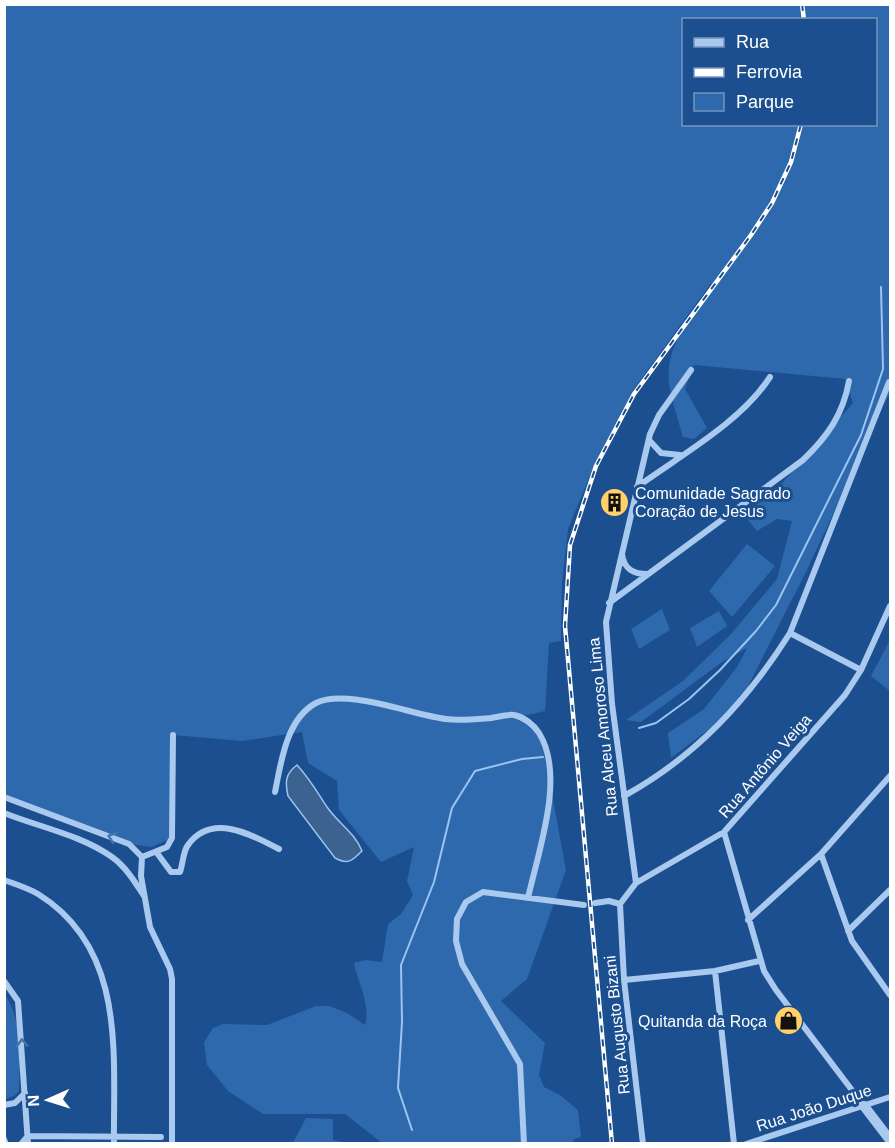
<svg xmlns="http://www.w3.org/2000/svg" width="895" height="1148" viewBox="0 0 895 1148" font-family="Helvetica,sans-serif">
  <rect width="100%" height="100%" fill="#1b4f8f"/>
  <path fill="#2e69ad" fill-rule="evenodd" d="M4,5H890V392L806,572L744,694L708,730L671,758L668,733L704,709L737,667L747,648L722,662L641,722L626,720L683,681L731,634L777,579L792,521L777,519L757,531L742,513L776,490L853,403L845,379L694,365L685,389L707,428L694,439L683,437C669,386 657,369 688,321C696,309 708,295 712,282L634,389L597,459L568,529L562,583L561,641L549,643L545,711L519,717L532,726L543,746L566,870L527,979L501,1001L545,1043L539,1075L544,1087L560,1095L578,1110L581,1137L574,1139L573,1143H382L345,1114H263L228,1091L207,1065L204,1042L213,1028L223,1024L267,1025L316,1006H329L347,1013L365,1025C371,1006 358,983 354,963L366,960L382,962L388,924L401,914L413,895L407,881L414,847L381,862L339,810L337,781L308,763L302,732L242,741L173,735L172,838L151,847L129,844L5,797ZM684,20H876V124H684Z
    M747,544L775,566L732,617L709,591Z
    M662,609L670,630L639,649L631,629Z
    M719,611L727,626L697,647L690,628Z
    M890,640V691L871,676Z
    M4,993C24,1023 19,1056 19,1091L14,1096L5,1099Z
    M306,1118L333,1119V1140L345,1143H293Z"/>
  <path fill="#3c6290" stroke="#9cc4f0" stroke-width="1.5" d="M297,765C310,779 317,792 327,807C338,823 355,833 362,851C352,861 348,865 335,858L288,796C285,782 285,774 297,765Z"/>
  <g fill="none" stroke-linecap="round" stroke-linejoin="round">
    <path stroke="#9cc4f0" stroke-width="2" d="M639,728L656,723L689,699L720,670L756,631L776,605L861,435L883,369L881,287
      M412,1130L398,1088L402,1022L401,965L434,882L452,808L475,771L522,759L543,757"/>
    <path stroke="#a9c9ee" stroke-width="6" d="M649,440L661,453L680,455
      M637,487C681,455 741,422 770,377
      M622,554C624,570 634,574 648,574
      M609,603L803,460C827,437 843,415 849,381
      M790,633L861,670
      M275,792C281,763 286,719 316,703C346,688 413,715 446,719C459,721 478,719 491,718C498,717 507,714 514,715C524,717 534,725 539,733C566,776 538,852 528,898
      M624,796C695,757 747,701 790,633L889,382
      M4,797L129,844L142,857L141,876L150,927L170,969L172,979V1144
      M4,813C39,827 81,835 112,857C126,867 135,882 144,896
      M724,832L764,971L776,990L864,1106
      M157,853L171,872H180C183,864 183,851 188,845C212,812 252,835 279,849
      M821,854L852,941L890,995
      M142,857L167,847L172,838L173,735
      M4,880C15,884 28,888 38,894C127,949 113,1055 114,1144
      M636,883L612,704L606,622L650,434L659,415L691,370
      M595,903L609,901L620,904
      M620,904L636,883L724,832L845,695L861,670L890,606
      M620,904L624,980L643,1144
      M748,920L821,854L890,776
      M848,931L890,890
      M715,971L734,1144
      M624,980L715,971L759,961
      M4,981L18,1001L28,1144
      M4,1105L15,1103L25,1093
      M4,1139L6,1144
      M21,1144L28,1136L161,1137
      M524,1144L520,1064L462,964L456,941L457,919L466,902L483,892L584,905
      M746,1144L890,1097"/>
    <path stroke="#a9c9ee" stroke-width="10" d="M864,1106L890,1140"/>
    <defs>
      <path id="rail" d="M802,4L804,20
        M612,1144L565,626L570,545L596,466L634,394L751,235L772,203L791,162L801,124"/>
    </defs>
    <use href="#rail" stroke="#fff" stroke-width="4.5"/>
    <use href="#rail" stroke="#1b4f8f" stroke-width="2" stroke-dasharray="7" stroke-linecap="butt"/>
  </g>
  <defs><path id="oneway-chevron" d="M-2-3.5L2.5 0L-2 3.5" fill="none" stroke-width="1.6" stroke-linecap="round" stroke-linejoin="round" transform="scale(1.5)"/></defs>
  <g stroke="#4674ac">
    <use href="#oneway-chevron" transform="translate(112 837) rotate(-160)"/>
    <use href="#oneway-chevron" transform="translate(22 1043) rotate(-92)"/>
  </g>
  <defs>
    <symbol id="building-disc" viewBox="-11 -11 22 22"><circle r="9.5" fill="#ffd166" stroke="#1b4f8f"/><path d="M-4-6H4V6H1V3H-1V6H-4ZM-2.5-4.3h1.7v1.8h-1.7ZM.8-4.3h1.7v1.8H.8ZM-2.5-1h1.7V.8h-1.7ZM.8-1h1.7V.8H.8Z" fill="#111"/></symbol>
    <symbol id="shop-disc" viewBox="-11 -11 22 22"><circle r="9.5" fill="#ffd166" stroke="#1b4f8f"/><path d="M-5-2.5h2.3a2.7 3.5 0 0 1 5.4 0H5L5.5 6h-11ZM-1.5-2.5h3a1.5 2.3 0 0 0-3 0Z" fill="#111"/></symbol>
  </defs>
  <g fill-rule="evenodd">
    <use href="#building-disc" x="598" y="486" width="33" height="33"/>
    <use href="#shop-disc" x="772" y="1004" width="33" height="33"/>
  </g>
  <g text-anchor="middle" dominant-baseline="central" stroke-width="6" stroke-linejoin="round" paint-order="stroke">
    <g font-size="16" fill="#fff" stroke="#1b4f8f" text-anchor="start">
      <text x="635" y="493">Comunidade Sagrado<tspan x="635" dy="18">Coração de Jesus</tspan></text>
      <text x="767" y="1021" text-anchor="end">Quitanda da Roça</text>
    </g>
    <g font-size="16" fill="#fff" stroke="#1b4f8f">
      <text transform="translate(603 727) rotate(-96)">Rua Alceu Amoroso Lima</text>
      <text transform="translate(765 766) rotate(-49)">Rua Antônio Veiga</text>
      <text transform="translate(617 1025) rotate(-96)">Rua Augusto Bizani</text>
      <text transform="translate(814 1108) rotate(-18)">Rua João Duque</text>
    </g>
  </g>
  <rect width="895" height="1148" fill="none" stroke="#ffffff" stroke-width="12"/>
  <rect x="682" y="18" width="195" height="108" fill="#1b4f8f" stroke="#7695bc" stroke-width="1.5"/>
  <rect x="694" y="38" width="30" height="9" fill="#a9c9ee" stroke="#7695bc" stroke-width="1.5"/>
  <text x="736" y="48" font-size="18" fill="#ffffff">Rua</text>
  <rect x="694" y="68" width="30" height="9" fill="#ffffff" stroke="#7695bc" stroke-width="1.5"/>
  <text x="736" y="78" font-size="18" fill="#ffffff">Ferrovia</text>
  <rect x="694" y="93" width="30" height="18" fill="#2e69ad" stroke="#7695bc" stroke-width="1.5"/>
  <text x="736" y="108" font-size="18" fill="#ffffff">Parque</text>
  <g transform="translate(48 1100) rotate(267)" stroke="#1b4f8f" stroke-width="4.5" paint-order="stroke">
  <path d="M0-4.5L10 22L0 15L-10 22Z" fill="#ffffff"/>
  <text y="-9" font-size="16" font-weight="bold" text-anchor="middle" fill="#ffffff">N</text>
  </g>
</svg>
